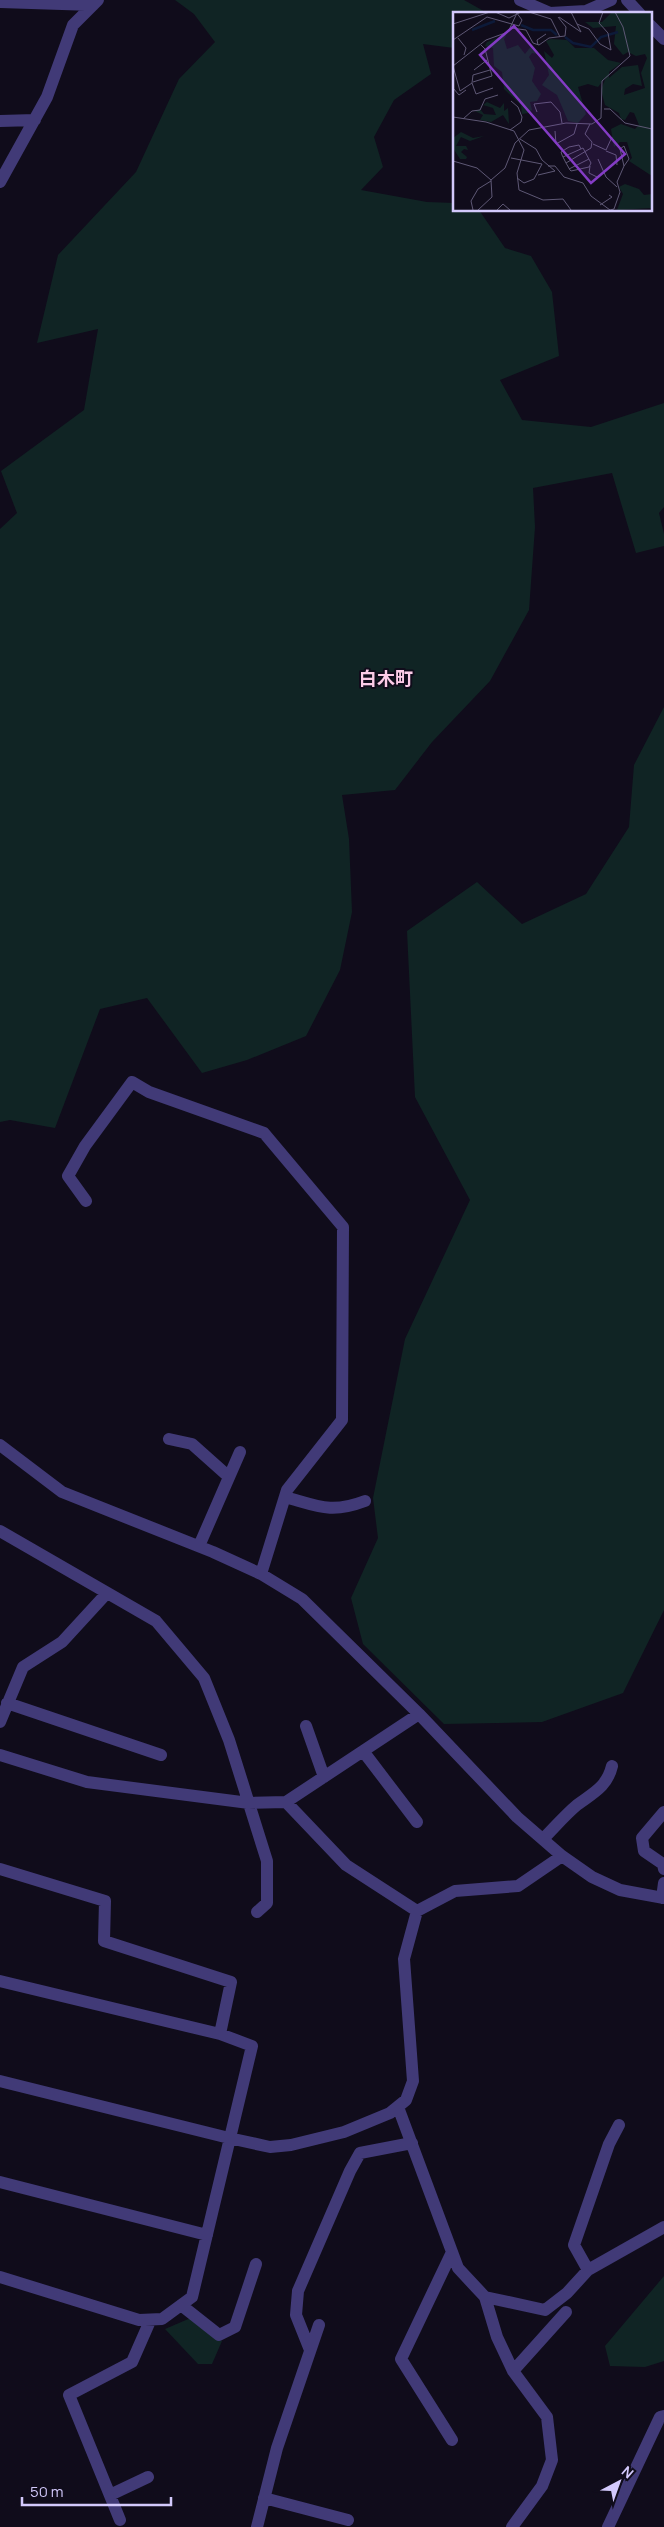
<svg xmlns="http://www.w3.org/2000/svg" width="664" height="2527" viewBox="0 0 664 2527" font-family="Manrope,'Noto Sans JP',sans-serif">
  <rect width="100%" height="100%" fill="#100c1b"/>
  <path fill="#102424" d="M175,0H464L489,14H454V48L423,44L431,74L394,100L374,137L383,167L361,190L427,202L454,203V210H479L505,248L531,256L552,292L559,356L500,380L522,420L591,427L664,403V507L659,513L664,534V546L636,553L612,473L533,488L535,527L529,610L490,681L432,742L395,790L342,795L349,839L352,912L340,970L306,1036L247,1060L202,1073L147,998L100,1009L55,1128L10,1120L0,1122V529L17,513L1,471L84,410L98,329L37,343L58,255L136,172L179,79L215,42L194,14Z
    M664,707V1610L623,1693L542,1722L444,1724L363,1644L351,1598L378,1538L373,1498L405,1339L470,1200L415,1097L407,931L477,882L522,924L586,894L629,827L634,765Z
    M664,2276V2361L645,2367L610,2366L605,2346Z
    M193,2317L222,2341L212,2364H198L165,2329Z"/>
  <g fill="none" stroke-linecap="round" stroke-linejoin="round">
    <path stroke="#413a77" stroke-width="12" d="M520,0L550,13L586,11L611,0
      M627,0L640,14
      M0,2L93,5
      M650,25L664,39
      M0,121L35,120
      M0,182L47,97L73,25L98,0
      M86,1201L68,1176L85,1146L132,1082L149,1092L264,1133L343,1227L342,1420L287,1490L261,1574
      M169,1439L192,1444L229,1477
      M0,1445L62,1492L213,1552L261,1574L302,1599L419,1714L517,1817L562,1856L592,1877L620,1890L664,1898
      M285,1497C318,1506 331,1514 365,1501
      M0,1531L156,1621L204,1678L229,1740L267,1861V1903L257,1912
      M199,1546L240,1452
      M7,1703L161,1755
      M0,1722L23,1667L62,1642L107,1593
      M306,1726L324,1777
      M363,1751L417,1822
      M0,1755L87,1782L249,1803L286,1802L419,1714
      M286,1802L346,1865L417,1911
      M664,1812L642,1838L644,1851L663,1864L664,1869
      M543,1839C554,1828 565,1815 577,1805C593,1793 607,1787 612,1766
      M0,1869L105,1901L104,1941L231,1982L220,2034
      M662,1898L664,1883
      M0,1981L220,2034L252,2046L192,2297L162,2319L139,2320L0,2277
      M0,2081L229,2138L270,2147L291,2145L344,2132L390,2113L406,2100L413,2081L404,1959L417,1911L455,1891L518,1886L562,1856
      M398,2107L458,2268L485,2297L545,2310L567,2293L588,2270L664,2227
      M0,2182L207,2235
      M452,2252L401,2359L452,2440
      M588,2270L574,2245L609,2144L619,2125
      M485,2297L497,2337L513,2371L547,2417L552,2460L542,2486L512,2527
      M181,2305L219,2335L235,2327L256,2264
      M310,2350L296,2315L298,2291L350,2171L360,2153L412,2143
      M513,2371L566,2312
      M110,2495L148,2477
      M264,2498L348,2520
      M120,2520L69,2395L132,2362L150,2321
      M257,2527L277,2448L319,2325
      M608,2527L660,2417L664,2416"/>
  </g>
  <g text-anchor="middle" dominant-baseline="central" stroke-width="4" stroke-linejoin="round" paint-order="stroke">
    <g font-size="18" font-weight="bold" fill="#fccbe7" stroke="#100c1b">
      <text x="386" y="678">白木町</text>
    </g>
  </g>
  <g transform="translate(453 12)">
    <rect width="199" height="199" fill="#100c1b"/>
    <path d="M159,0H199V164L176,149L179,146L174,130H167L161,135L158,117L168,112L182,117L186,113L181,101L177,100L172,108L168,107L166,101L152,93L148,78L153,65L145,75L135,72L125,75L133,102L125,111L115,109L104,83L89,73L96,63L91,39L99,46L101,43L93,29L98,27L114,28L122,36H141L155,48L168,51L156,60V66L169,55L185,53L189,74L180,72L172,77L171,83L192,76L188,61L194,46L192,42L183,44L175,40L170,43L161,32L163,14L140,16L132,10H149ZM54,22L51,27L54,37L65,33L72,42L79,33L85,42L79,41L76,45L82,56L79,69L88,82L84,89L77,90L79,98L75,101L69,102L68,93L51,77L49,60L41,54L40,36L32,34L34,30ZM34,90L47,96L51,91V99L55,96L56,112L50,103L38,110L27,108L30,103L22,99L27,97L31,102L43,103L40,96L30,93ZM8,120L20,126L31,124L17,129L8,125L3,134H13L15,138L11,137L8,140L14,145L13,147H7L0,136V126ZM172,172L186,177L191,183L199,182V196L164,198L170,182L166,175Z" fill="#102424"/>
    <path fill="none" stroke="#0d1a39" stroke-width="2.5" d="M68,13L80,18H98L104,23M19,18L42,9M112,25L120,31L138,35L148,25L165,20"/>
    <path fill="none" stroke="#5e5875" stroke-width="1" d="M42,0L56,6L68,0M76,0L98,7L107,25M106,5L128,20L118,0M0,12L37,0M124,12L136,17L147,32L158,38L155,21L146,11L150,0M58,16L73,18L80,31L86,33L96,26L112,24L113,15L105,5M5,26L13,36L11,43M0,28L34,5L66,14L69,8L63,0M85,33L84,28L93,22M0,54L33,28L55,20L64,1M0,54L7,79L19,71M21,58L34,48M37,58L20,63L19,71L23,82L40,76M20,70L39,64L32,37L28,33M0,76L6,83L13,78M151,97H157L172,111L199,117M84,100L81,92L98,90L107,100L109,111M0,105L33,110L61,119L71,138L64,161L66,178L90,188L110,187L118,198M10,107L19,99L27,98L32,87L45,83M57,118L68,110L69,105L65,95L58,89M102,119L103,132L121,122L124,112M67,127L83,137L89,148L102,159L85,163M140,132L153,138L159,125M153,139L163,143L164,153M110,145L130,136L138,151L136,155L118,159L117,158L113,151L109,143L108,140L116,135L126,133L128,137M58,146L89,152M145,147L153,165L164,175M0,149L24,156L38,168L39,185L25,198M113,151L138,136L139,130L132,122L137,112M95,154H102L111,165L130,171L138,184L157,198L161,197L167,180L164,170L171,154L167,137L171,134L176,147L171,154M137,154L136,161L144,165M116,157L136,147M64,166L71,171L81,167L89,152M38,168L52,156L62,131L76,118L113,111L139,112L148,106L149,69L177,44L170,15L162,0M147,193L159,185L156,183M20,198L18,189L25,177L38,169M44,198L50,192L57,198"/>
    <path fill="#843cc5" fill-opacity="0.15" stroke="#843cc5" stroke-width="2.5" d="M61,14L172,142L138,171L27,43Z"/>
    <rect width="199" height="199" fill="none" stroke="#d3c9fc" stroke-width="2.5"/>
  </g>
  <g transform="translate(619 2482) rotate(41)" stroke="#100c1b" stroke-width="4" paint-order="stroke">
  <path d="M0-4L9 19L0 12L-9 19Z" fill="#d3c9fc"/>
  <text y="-8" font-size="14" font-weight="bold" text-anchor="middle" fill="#d3c9fc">N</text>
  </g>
  <path d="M22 2497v8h149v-8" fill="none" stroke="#d3c9fc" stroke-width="2.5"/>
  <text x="30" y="2497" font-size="15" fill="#d3c9fc" stroke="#100c1b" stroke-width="4" paint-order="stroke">50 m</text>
</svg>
